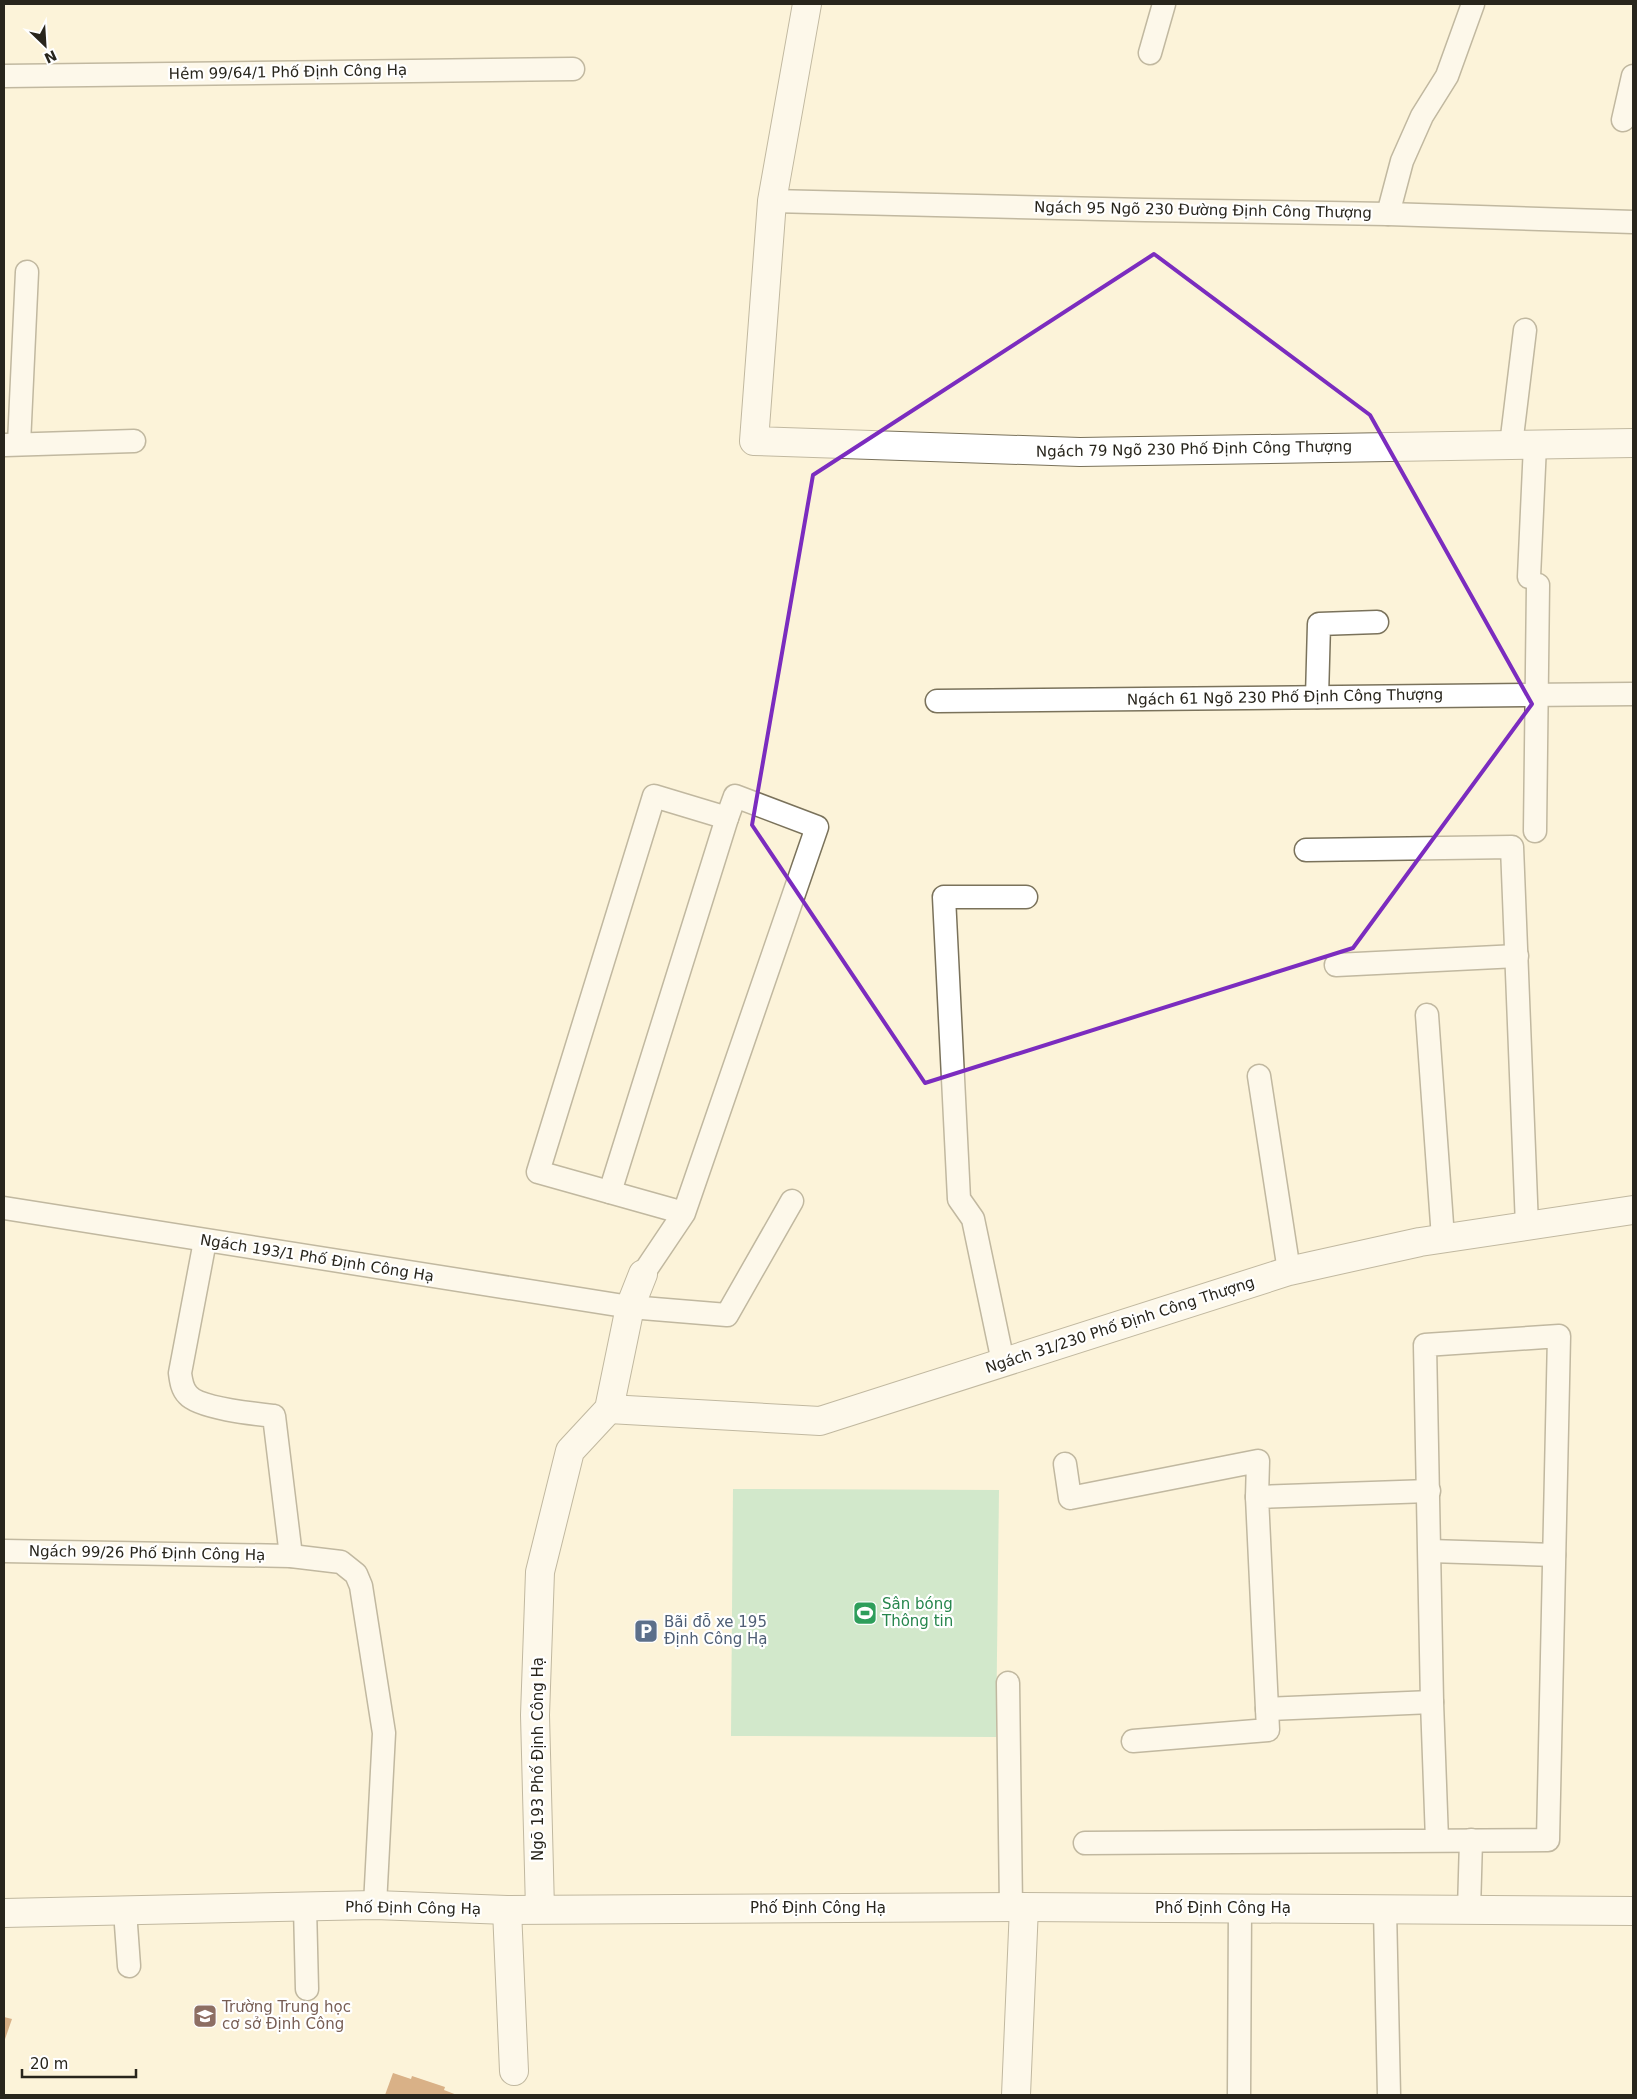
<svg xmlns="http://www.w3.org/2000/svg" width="1637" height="2099" font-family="'DejaVu Sans',sans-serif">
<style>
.green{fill:#9fdbbb}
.building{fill:#af6225}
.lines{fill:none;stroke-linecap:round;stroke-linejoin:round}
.service-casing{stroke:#7a725b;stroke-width:25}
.minor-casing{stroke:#7a725b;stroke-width:30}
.tertiary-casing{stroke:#7a725b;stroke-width:30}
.service{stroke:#fff;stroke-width:22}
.minor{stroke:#fff;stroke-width:28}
.tertiary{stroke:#fff;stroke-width:28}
.marked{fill:none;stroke:#7b2cbf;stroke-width:4;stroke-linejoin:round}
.labels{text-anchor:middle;stroke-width:4.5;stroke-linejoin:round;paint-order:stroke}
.street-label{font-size:15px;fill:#28251c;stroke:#fff}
.leisure-label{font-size:15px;fill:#27864d;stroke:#fff;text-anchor:start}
.service-label{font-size:15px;fill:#4e5e75;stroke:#fff;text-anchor:start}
.education-label{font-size:15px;fill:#785e54;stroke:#fff;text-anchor:start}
</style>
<rect width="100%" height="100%" fill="#fcf3d9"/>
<path class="green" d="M733,1489L999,1490L996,1737L731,1736Z"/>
<g class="building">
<path d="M4,2017L12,2019L4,2042Z"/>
<path d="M393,2073L411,2079L412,2076L445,2087L444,2090L457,2095H385Z"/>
</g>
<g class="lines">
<g class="service-casing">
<g id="service">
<path d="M1150,53L1164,4"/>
<path d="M4,76L573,69"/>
<path d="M1623,120L1633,76"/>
<path d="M772,201L1145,210L1388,214L1633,222"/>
<path d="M1388,214L1402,161L1422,116L1447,76L1473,4"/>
<path d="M19,444L27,272"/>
<path d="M5,445L134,441"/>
<path d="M1511,445L1525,330"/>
<path d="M1529,577L1535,445"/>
<path d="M1317,697L1319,624L1377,622"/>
<path d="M937,701L1633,694"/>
<path d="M1535,831L1538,585"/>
<path d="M1306,850L1512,847L1527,1226"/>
<path d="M1336,965L1517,956"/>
<path d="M1427,1015L1443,1238"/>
<path d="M1259,1076L1289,1271"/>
<path d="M610,1192L727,818"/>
<path d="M4,1208L630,1307L727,1315L792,1201"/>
<path d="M205,1241L180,1373C181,1381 182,1389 188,1395C199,1408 256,1414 274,1416L291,1556"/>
<path d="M643,1274L684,1213L817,827L735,796L727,818L654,796L538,1172L684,1213"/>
<path d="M1003,1362L973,1219L959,1199L944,897H1026"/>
<path d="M1065,1464L1070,1498L1258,1461L1257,1497"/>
<path d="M4,1551L291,1556L341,1562L356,1574L361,1586L384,1733L375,1905"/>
<path d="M1430,1551L1554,1555"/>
<path d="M1008,1683L1011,1907"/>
<path d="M1267,1709L1432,1702"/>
<path d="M1133,1741L1268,1730L1257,1497L1429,1491"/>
<path d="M1085,1843L1548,1840L1559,1336L1425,1345L1432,1702L1437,1840"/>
<path d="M305,1907L307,1989"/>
<path d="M1385,1909L1389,2095"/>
<path d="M1469,1910L1471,1840"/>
<path d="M125,1911L129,1966"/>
<path d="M1239,2095L1240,1908"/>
</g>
</g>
<g class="minor-casing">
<g id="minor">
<path d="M807,4L772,201L754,441L1080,452L1633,443"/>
<path d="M609,1409L820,1421L1289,1271L1420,1242L1633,1210"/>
<path d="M540,1909L535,1715L540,1572L570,1451L609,1409L630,1307L643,1274"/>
<path d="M507,1910L514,2071"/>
<path d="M1016,2095L1024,1907"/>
</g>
</g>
<g class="tertiary-casing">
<path id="tertiary" d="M4,1913L375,1905L507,1910L1024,1907L1633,1911"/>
</g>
<use href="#service" class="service"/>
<use href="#minor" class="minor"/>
<use href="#tertiary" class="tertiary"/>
</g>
<path d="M0 0H1637V2099H0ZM1154,254L1370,415L1532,704L1353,948L925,1083L752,825L813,475Z" fill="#fcf3d9" fill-opacity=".55" fill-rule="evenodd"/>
<path class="marked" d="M1154,254L1370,415L1532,704L1353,948L925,1083L752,825L813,475Z"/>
<defs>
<g id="stadium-square" transform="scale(1.25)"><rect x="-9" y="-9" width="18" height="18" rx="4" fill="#2e9e5b" stroke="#fff"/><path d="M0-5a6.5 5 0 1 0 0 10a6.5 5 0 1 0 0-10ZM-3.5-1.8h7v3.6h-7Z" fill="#fff"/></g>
<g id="parking-square" transform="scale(1.25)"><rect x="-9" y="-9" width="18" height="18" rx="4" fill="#5c6f8a" stroke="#fff"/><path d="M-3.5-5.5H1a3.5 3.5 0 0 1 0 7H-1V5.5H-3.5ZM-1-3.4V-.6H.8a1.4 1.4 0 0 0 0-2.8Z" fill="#fff"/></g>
<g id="school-square" transform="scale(1.25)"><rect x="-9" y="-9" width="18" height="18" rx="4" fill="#8d6e63" stroke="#fff"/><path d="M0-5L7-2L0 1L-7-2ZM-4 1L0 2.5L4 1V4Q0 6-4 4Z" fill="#fff"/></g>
</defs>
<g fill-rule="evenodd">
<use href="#stadium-square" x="865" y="1613"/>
<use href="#parking-square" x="646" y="1631"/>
<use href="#school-square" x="205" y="2016"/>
</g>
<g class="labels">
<g class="street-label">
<text transform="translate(288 72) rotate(-1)" y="5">Hẻm 99/64/1 Phố Định Công Hạ</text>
<text transform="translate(1203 210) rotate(1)" y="5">Ngách 95 Ngõ 230 Đường Định Công Thượng</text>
<text transform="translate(1194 449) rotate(-1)" y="5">Ngách 79 Ngõ 230 Phố Định Công Thượng</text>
<text transform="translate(1285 697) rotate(-1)" y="5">Ngách 61 Ngõ 230 Phố Định Công Thượng</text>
<text transform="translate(317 1258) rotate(9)" y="5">Ngách 193/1 Phố Định Công Hạ</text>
<text transform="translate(1120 1325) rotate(-18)" y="5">Ngách 31/230 Phố Định Công Thượng</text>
<text transform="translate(147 1553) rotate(1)" y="5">Ngách 99/26 Phố Định Công Hạ</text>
<text transform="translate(538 1759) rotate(-90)" y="5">Ngõ 193 Phố Định Công Hạ</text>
<text transform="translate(413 1908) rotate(1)" y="5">Phố Định Công Hạ</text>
<text x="818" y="1913">Phố Định Công Hạ</text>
<text x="1223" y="1913">Phố Định Công Hạ</text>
</g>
<g class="leisure-label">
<text x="882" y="1609">Sân bóng<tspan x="882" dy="17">Thông tin</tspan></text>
</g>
<g class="service-label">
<text x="664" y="1627">Bãi đỗ xe 195<tspan x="664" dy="17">Định Công Hạ</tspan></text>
</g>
<g class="education-label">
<text x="222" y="2012">Trường Trung học<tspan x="222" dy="17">cơ sở Định Công</tspan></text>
</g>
</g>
<rect width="1637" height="2099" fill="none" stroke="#28251c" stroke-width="10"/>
<g transform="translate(45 45) rotate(155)" stroke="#ffffff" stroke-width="4" paint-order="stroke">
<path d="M0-4L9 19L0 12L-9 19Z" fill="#28251c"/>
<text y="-8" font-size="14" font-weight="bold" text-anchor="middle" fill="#28251c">N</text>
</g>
<path d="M22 2069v8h114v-8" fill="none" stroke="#28251c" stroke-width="2.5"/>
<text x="30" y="2069" font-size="15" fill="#28251c" stroke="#ffffff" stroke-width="4" paint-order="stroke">20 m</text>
</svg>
